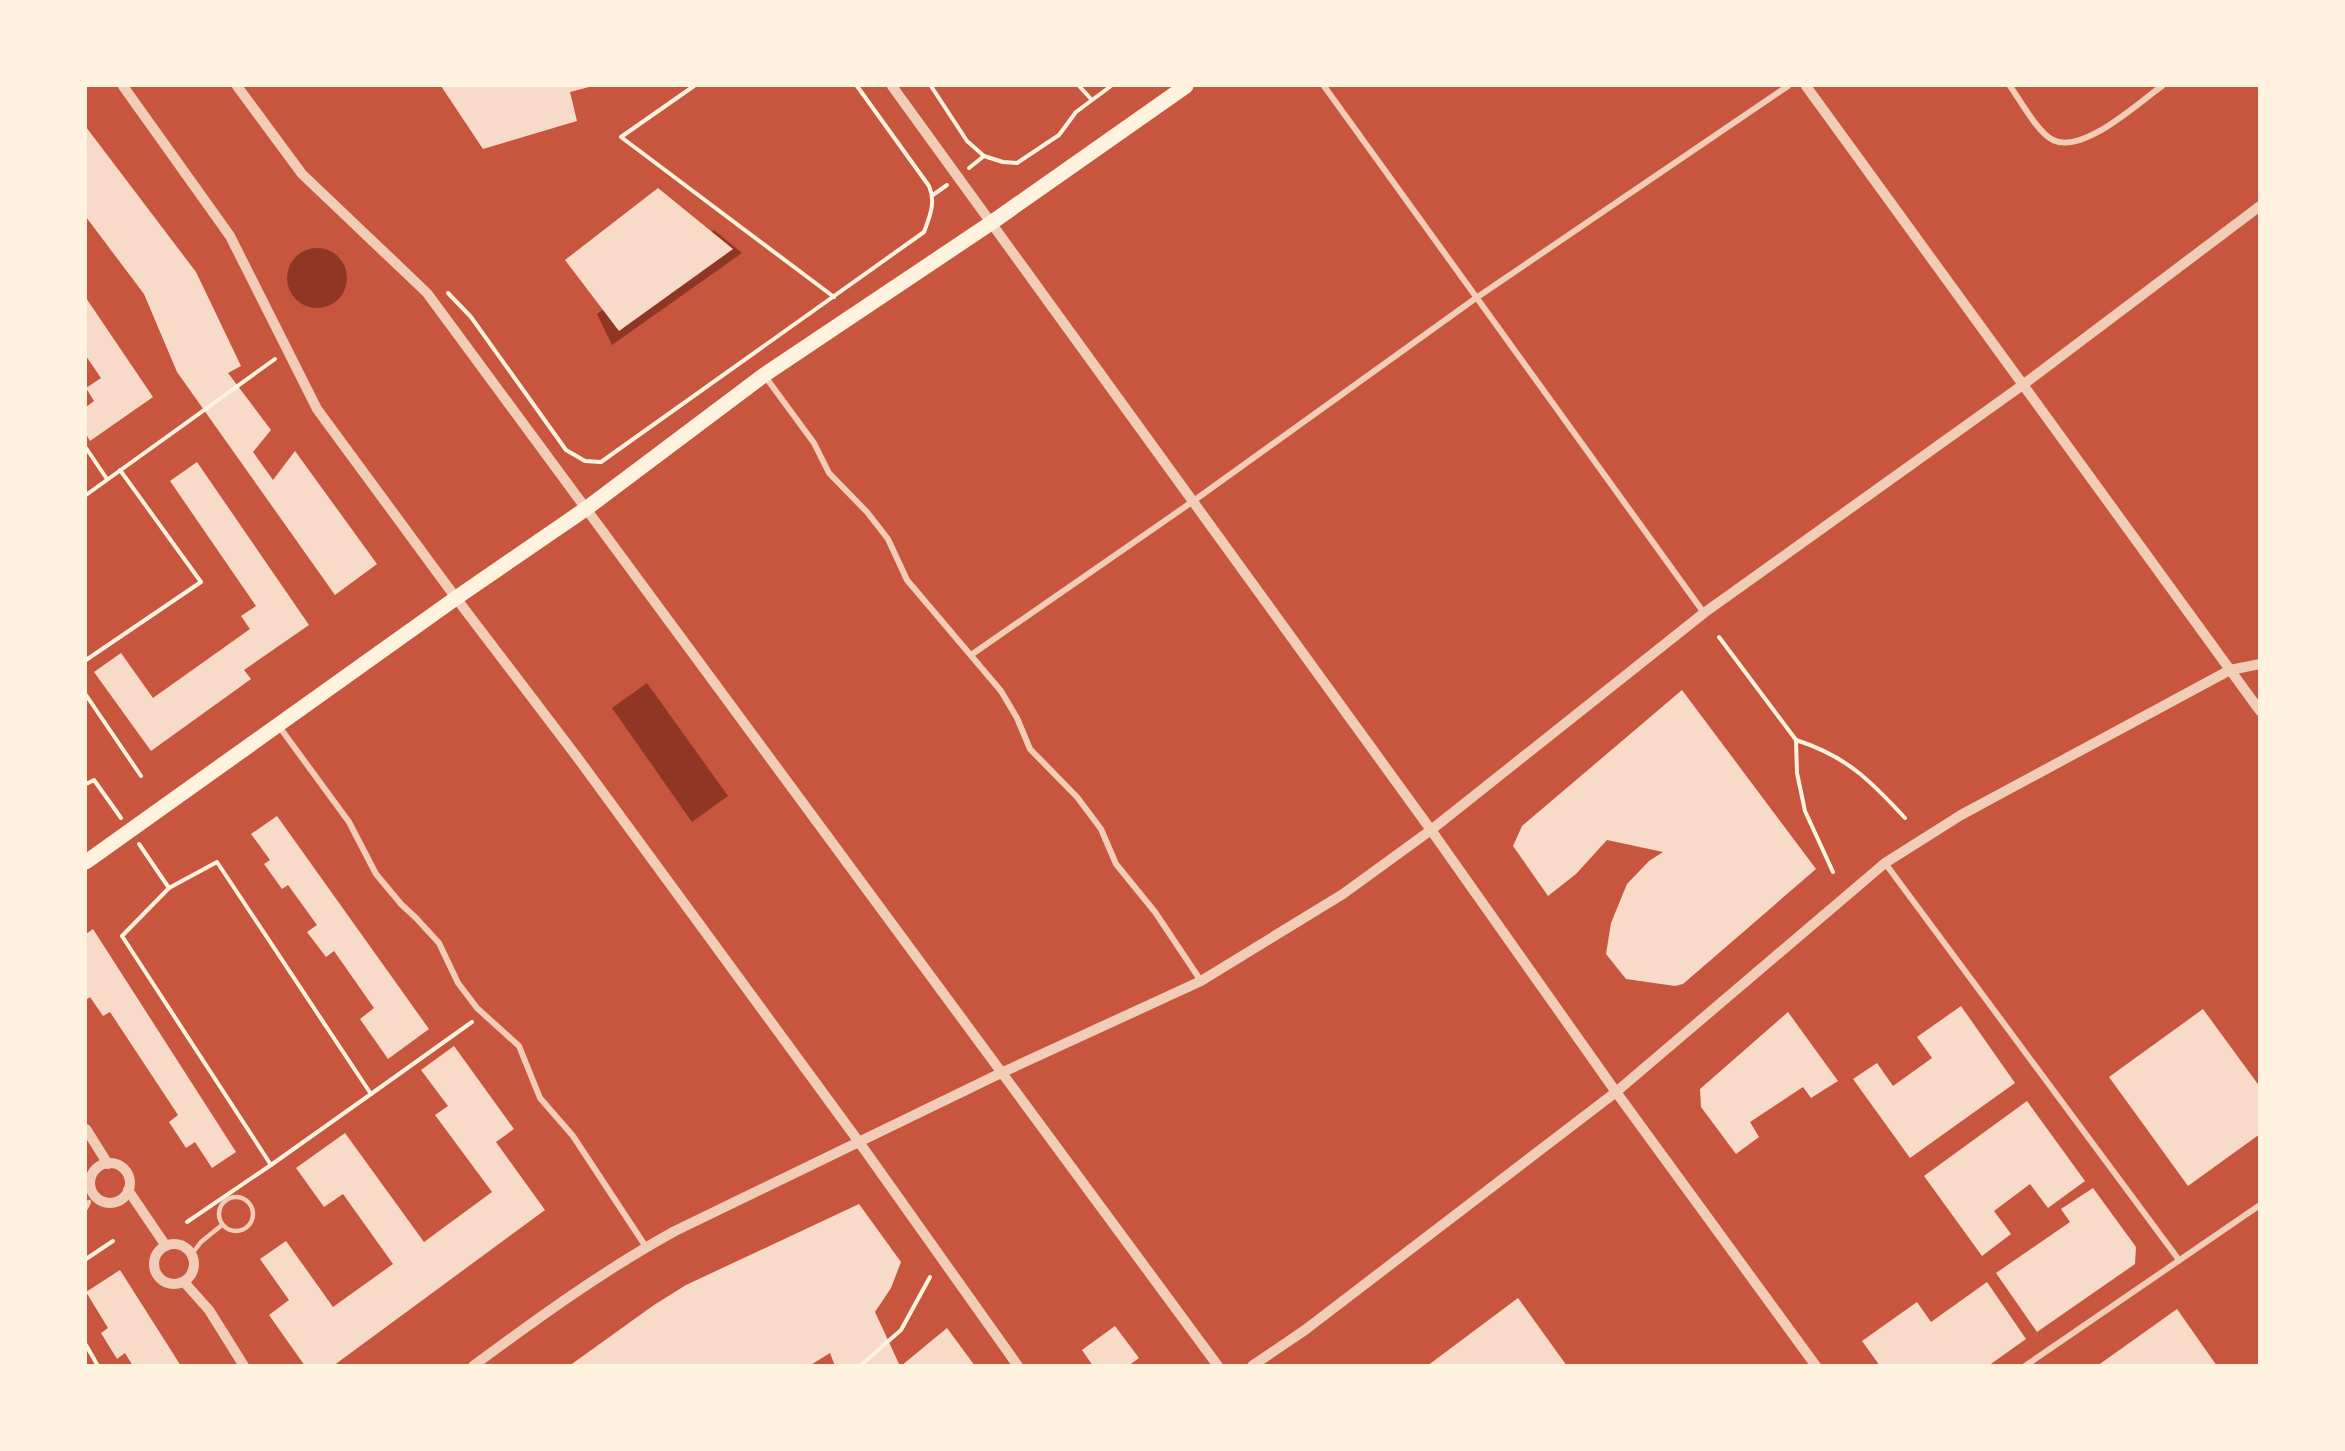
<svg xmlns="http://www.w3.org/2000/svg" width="2345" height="1451" font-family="'PT Sans Narrow',sans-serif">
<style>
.water{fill:#8f3625}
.building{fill:#f7dbc8}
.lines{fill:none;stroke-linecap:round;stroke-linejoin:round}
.path{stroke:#fff3e0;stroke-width:4}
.service{stroke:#f1ccb7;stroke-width:4.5}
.minor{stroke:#f1ccb7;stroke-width:6}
.tertiary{stroke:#f1ccb7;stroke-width:10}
.primary{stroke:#fff3e0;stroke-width:15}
</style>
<rect width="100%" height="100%" fill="#c8553d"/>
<g class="water">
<path d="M714,230L742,253L612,345L597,314Z"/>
<circle cx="317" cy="278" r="30"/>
<path d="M647,683L728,796L692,822L612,708Z"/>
</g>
<g class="building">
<path d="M441,86H593L570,92L577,121L483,149Z"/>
<path d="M86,127L196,272L241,366L228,373L271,430L253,452L273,480L295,451L377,564L335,595L177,372L144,294L86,217Z"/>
<path d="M658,188L733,249L619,331L565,260Z"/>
<path d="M86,298L153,397L90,441L86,434V407L94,401L86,388L101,378L86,356Z"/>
<path d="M197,462L309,625L244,670L251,679L151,751L94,672L121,653L153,698L250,629L241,616L256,606L170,481Z"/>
<path d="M1682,690L1816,869L1683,984L1675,986L1626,979L1606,954L1611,923L1627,884L1649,861L1663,852L1607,840L1576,874L1548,896L1513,846L1522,826Z"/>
<path d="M277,816L429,1029L388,1059L360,1019L374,1008L334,951L326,957L307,932L317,925L288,885L282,889L264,864L270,860L251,834Z"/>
<path d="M93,929L236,1152L212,1168L195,1142L186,1148L169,1122L178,1115L110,1012L103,1016L90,997L86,1000V934Z"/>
<path d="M1961,1006L2015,1083L1910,1158L1853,1079L1877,1063L1893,1086L1932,1058L1917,1037Z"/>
<path d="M2203,1009L2260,1087V1134L2188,1186L2109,1077Z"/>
<path d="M1788,1012L1838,1081L1811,1098L1803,1087L1750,1122L1759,1137L1736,1154L1701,1107L1700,1089Z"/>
<path d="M454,1046L514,1129L496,1142L545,1210L333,1366H305L269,1315L289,1300L260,1259L286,1241L333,1307L393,1264L343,1194L324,1207L296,1168L345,1133L424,1242L492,1192L435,1115L448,1106L421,1070Z"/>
<path d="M2027,1101L2085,1181L2048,1208L2030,1184L1994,1211L2011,1234L1982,1256L1924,1176Z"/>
<path d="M2093,1188L2136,1247L2135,1264L2037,1332L1996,1273L2070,1222L2061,1209Z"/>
<path d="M859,1204L901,1262L891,1288L875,1312L900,1366H835L830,1353L809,1366H569L654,1305L686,1285Z"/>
<path d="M120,1270L181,1366H133L125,1353L117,1359L101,1333L108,1328L86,1292Z"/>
<path d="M1987,1282L2026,1339L1988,1366H1880L1862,1341L1917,1302L1931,1322Z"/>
<path d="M1518,1298L1567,1366H1427Z"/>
<path d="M2177,1309L2217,1366H2097Z"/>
<path d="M1115,1326L1139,1358L1128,1366H1093L1082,1350Z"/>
<path d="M947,1328L975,1366H901Z"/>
</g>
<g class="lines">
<g class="path">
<path d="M694,86L621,137L834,297"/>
<path d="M931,86L967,141L984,156L1003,162L1017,163L1059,135L1076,112L1111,86"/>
<path d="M1079,86L1091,99"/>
<path d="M969,168L984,156"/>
<path d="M933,195L947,185"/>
<path d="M448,293L471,317L566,450L585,461L601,462L924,232C930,216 936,202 929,186L857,86"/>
<path d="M86,448L107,479"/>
<path d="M86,495L275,359"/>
<path d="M1719,637L1796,740L1797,773L1805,811L1833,872"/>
<path d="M86,660L201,582L120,470"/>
<path d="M86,695L141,776"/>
<path d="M1796,740C1846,756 1870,780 1905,818"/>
<path d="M86,784L94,780L121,818"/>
<path d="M139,844L169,888"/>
<path d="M217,862L371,1094L271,1165L122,936L169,888Z"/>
<path d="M371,1094L472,1022"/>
<path d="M187,1222L271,1165"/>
<path d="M86,1259L113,1241"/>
<path d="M86,1345L98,1366"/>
<path d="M860,1366L901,1330L930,1277"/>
</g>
<g class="service">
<circle cx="236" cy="1214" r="17"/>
<path d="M86,1208L89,1202"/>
<path d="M191,1255L201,1242L222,1225"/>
</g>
<g class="minor">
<path d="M1324,86L1704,613"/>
<path d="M2010,86C2020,100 2038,133 2053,140C2083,155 2139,102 2162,86"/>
<path d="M764,375L814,443L829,473L867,512L888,539L907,580L1001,691L1017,718L1030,749L1077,797L1101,829L1116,864L1155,912L1201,981"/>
<path d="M971,655L1192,502L1476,298L1788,86"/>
<path d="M278,725L349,822L376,874L401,904L416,918L439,943L458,983L477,1008L519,1046L540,1098L573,1136L646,1247"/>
<path d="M1885,863L2179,1260"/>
<path d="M2025,1366L2260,1205"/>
</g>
<g class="tertiary">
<path d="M123,86L230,236L317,409L456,598L577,757L859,1142L1018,1366"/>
<path d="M237,86L302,174L427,293L1218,1366"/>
<path d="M892,86L1431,830L1616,1092L1816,1366"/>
<path d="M1806,86L2260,711"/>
<path d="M86,1129L108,1164"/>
<circle cx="110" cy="1183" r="20"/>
<path d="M128,1190L166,1246"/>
<circle cx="174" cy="1264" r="20"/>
<path d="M184,1282L209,1310L244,1366"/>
<path d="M473,1366C538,1318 604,1270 675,1231L1001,1073L1201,981L1343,894L1431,830L1704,613L2024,384L2260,206"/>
<path d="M1252,1366L1305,1330L1616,1092L1885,863L1961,815L2230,670L2260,664"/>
</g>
<path class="primary" d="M86,862L456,598L587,508L764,375L991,223L1186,86"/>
</g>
<rect width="2345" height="1451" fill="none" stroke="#fff3e0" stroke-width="174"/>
</svg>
